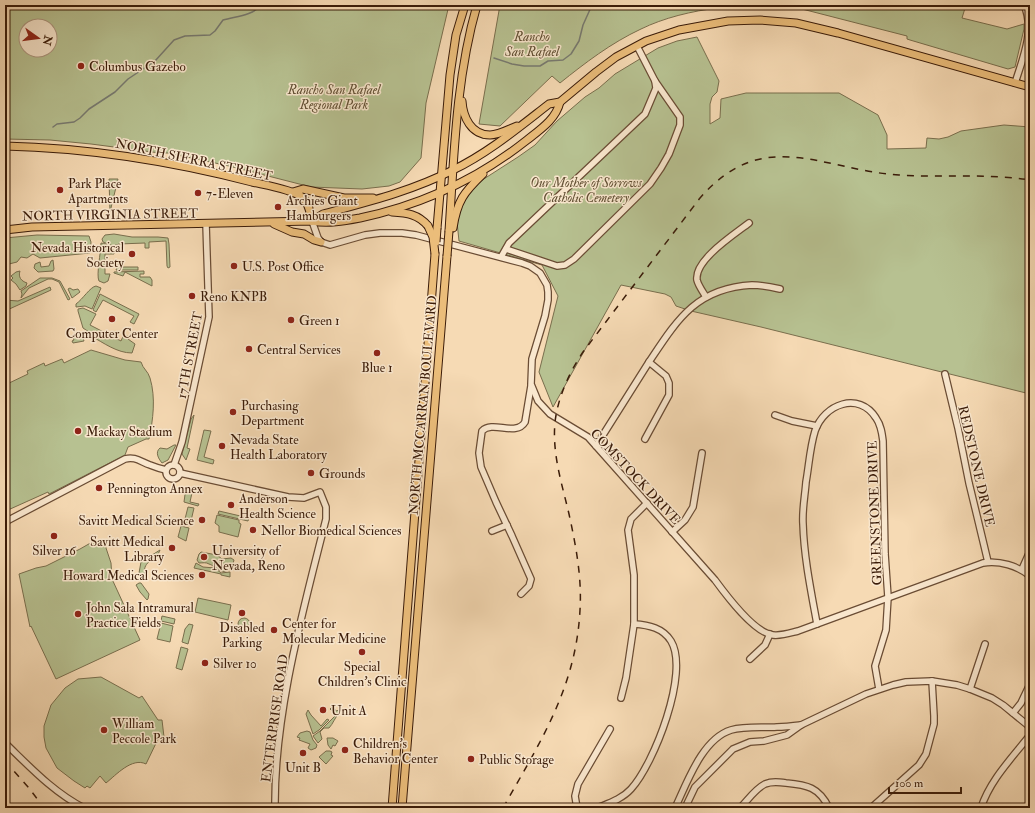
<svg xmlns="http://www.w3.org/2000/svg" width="1035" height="813" font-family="'IM FELL Double Pica',serif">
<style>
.green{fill:#b7c191;stroke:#796e4d;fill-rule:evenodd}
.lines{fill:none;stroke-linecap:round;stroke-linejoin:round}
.stream{stroke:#777a71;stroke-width:1.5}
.minor-casing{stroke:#6a4c34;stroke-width:8}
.major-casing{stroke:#3b1c09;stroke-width:9}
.minor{stroke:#f9e7ce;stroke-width:5.5}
.major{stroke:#ebbd7a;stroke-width:7}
.rail{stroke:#3b1c09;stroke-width:1.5;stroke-dasharray:7 7;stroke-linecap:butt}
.major-bridge-casing{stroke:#3b1c09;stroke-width:9;stroke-linecap:butt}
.major-bridge{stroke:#ebbd7a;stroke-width:7}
.poi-dot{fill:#8f2418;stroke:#f9e7ce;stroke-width:1.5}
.labels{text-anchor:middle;stroke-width:3;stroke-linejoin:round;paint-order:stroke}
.park-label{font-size:13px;font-style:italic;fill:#604e32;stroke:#f9e7ce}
.poi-label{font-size:13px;fill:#3b1c09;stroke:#f9e7ce;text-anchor:start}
.street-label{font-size:13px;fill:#3b1c09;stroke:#f9e7ce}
</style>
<rect width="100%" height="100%" fill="#f6dab4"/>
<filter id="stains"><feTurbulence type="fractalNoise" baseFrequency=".005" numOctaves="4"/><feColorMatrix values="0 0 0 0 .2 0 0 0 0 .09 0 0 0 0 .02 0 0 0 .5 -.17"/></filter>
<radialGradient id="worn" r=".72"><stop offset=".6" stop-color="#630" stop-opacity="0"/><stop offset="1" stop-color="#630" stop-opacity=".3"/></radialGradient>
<g class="green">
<path d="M5,5H449L426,103L421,158L400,182L389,186L362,189L311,187L229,166L168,153H160L91,144L50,140L5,139ZM26,26H50V50H26Z"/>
<path d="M500,5H966L962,18L1007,29L1024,24V29L1015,67L1008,69L910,40L907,39V36L802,9C752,1 686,7 641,29C611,43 585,63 560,83L552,76L500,126L479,124Z"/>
<path d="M697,37L719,81L717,92L712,97L710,104V124L720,118L721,99L746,93H839L878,115L887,135V149L926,148L927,138L939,139L948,137L961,131L1004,125L1030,127V394L761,327L691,311L676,306L671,297L665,294L621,285L553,407L539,372L558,296L542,265L459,241L457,222L458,213L468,195L476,184L518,157L535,145L557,121L585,97L599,88L615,74L658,48L677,41Z"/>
<path d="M109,179H118L110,212Z"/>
<path d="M114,234L132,237H158L168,238L169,244L170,267L168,268L167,266L166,241L149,242V248H145V243L119,244L113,246L103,242L102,239L105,235Z"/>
<path d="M37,235L89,236L91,242L90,253L40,258L33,254L27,258L21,257L17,262L9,264L5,267V238Z"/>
<path d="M101,243C108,244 113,246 114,254H105V274H110L108,281L104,283L99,281C96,275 101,252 101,243Z"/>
<path d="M53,260L54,269L53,271L38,272L34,268L35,264L40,262L41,267L49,266L51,261Z"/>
<path d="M119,262V267H138V270H116Z"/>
<path d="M20,271C18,277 21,281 27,283L26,286L20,290L16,284L11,280L13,278L11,276L16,272Z"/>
<path d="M144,271V274H140V277H150L152,280V286L125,272L123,276L114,273V272Z"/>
<path d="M40,278H52L60,281L70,299L68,300L59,282L52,279H48L29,288L21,298L22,294L21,291Z"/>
<path d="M96,286L101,288L92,309L85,306L76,307V304C83,299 90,287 96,286Z"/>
<path d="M50,287L51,290L5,311V307L7,306L5,305V300L18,301Z"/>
<path d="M70,288L73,290L78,289L80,292L72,298L68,289Z"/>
<path d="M100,294L139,314L134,324L130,322L134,316L103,300L96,312L93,310Z"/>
<path d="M83,308L96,314L90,325L121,341L124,334L129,337L128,339L135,344L132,353C117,353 104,343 91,336L92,334L83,328L78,311V309Z"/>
<path d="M74,334H79L84,337L83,338L84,341L73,343L72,341L74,340L72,336Z"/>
<path d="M91,350L125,360L141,362C143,369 148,371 150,378C156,398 153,420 149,439H146L128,447L125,455L49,494L48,492L8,510L5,503V385L28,374L27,371L44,363L45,366L62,359L64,363Z"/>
<path d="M194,415L187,448L190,449L186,460L182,454L191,419Z"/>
<path d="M204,430L211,431L204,457L214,460L213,464L197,460Z"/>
<path d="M174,445H176L168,460L162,463C158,458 155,452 160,448L167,449Z"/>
<path d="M186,487L193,488L190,502L199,504L198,506L184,502Z"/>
<path d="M188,507L194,508L190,525L184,523Z"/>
<path d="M219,511L249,518L248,521L218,514Z"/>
<path d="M217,515L239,520V523L241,524L238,537L219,532V526L215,523Z"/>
<path d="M181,526L189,528L186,541L178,537Z"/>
<path d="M94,541L104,542L111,563L112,579L140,640L56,679L31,626L30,627L19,574L36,568L46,566L80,549Z"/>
<path d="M160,550C157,560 142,561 145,573L143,575V580L142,581L139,573L141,562Z"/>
<path d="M201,552L217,555L222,559L231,558L234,560C233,564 232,566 229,569C222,576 216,566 209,564C206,562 203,563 199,563L197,560L199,554Z"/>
<path d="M196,563L203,567L215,568L221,573L230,572V577L221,575V574L194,568Z"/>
<path d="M139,583H141L149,594L148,599L147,600L140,592L136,585Z"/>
<path d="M198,598L231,605L228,620L195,612Z"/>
<path d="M162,616L175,619L174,624L161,621Z"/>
<circle cx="244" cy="624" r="6"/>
<path d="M161,623L173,626L170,642L157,639Z"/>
<path d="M189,624L193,625L188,644L182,642L185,629Z"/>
<path d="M181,647L188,649L182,670L176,668Z"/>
<path d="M101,677L139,698L142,696L158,720H162L164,737H159L146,764C132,757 116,775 106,783L100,776L90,788L87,786L85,788L74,781L57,768L46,748L44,737V726L51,705L65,688L78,679Z"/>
<path d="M333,706L336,711L339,710L340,712C335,717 333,724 329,728H324L320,732L322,739L318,743L313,736L320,731L335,716V714L330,709Z"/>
<path d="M308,710L311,715L321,726L327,719L329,720L319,730L313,734L306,714Z"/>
<path d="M307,731L310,732L313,740L317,745L316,748L311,750L308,748L310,744L299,740L300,738L297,737L300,733Z"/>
<path d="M327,738H333L338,741L335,746L333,745L331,749L328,745Z"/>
<path d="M326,751H330L332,752L331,755L333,756L326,764L319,757Z"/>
</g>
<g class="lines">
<g class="stream">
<path d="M494,58L512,64L524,66H540L548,61L563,60L571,54L579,41L583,25L592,5"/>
<path d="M53,127L57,124L74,122L80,118L89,109L115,92L128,79L155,61L174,40L185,36L210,35L215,31L223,20C237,16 251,16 262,5"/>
</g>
<g class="minor-casing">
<g id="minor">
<path d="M1015,83C1023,58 1035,30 1024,5"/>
<path d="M312,221L318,238L321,242L330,245L365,235L380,233H402L416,235L522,263L530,266L540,273L547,285L548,292V300L545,316L532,359L531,384L538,401L550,414L588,437L715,580C726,595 754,633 773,635C782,636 790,633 798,631L983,563C999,560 1018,566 1030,576"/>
<path d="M506,249L557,266L565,265L574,259L650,184L661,168L669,154L680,125V117L655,81"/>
<path d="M501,257L509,243L645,114L656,88L655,81L637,46"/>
<path d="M706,297C703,292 698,285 697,280C694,260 735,234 749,223"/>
<path d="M649,362C677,320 696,288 752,285C761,285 771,287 780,289"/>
<path d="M945,374L958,428L969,483L977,516L988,562"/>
<path d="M775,415L792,421L817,426"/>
<path d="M596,446L649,362L666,376L669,383V395L645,439"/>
<circle cx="173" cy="472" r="7"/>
<path d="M174,465L182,442L209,317L206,224"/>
<path d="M180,473L288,497L304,498L320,492L326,507V519C303,611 274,713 275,808"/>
<path d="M5,522L125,459C135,456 141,462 150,465C155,467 161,469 166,470"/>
<path d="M492,531L507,525"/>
<path d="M672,532L685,520L693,507L702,453"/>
<path d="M1022,569L1030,551"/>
<path d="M521,594L529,586L531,579L512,536L496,502L481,467L479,453L482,431C493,420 516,437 525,422L531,386"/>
<path d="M817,624C811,591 804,557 803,524C802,510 805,496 806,482C809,465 810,447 815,431C824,404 859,391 876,418C881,425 882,433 883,441L885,554L888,597L886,630L875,666L879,689"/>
<path d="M750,659L765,645L770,634"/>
<path d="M970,689L985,644"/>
<path d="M621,698L626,678L634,624V575L628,530L631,519L647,503"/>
<path d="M1013,713L1021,703L1030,684"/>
<path d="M5,743C30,767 53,792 84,808"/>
<path d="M577,808L575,796L578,784L610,729"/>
<path d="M597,808C609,803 622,799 631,789C654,764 690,672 671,641C663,628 649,625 634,624"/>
<path d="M675,808C687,783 702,739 731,730C745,726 761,728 777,727C785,727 793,726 801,725"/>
<path d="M685,808L695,787L733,749L750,742L764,741L787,735L801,725L866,694L893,685L906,682L932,681L957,685L970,689L992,698L1003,705L1030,727"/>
<path d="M740,808C748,800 755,789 765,784C772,781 779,782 786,783C807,785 819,787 829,808"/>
<path d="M871,808L919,765L926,754L934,724V716L932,681"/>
<path d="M981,808C990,780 1012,758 1030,735"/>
</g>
</g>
<g class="major-casing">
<g id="major">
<path d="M462,101C463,117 471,135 490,135C499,135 509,129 517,126"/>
<path d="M5,146C89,148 171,161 252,182C265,185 291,189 302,197C309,202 310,213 312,221"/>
<path d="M293,192L303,189L344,198H373"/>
<path d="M392,212C407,213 418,214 428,226"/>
<path d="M312,221L323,214C367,202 412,191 453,170C488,153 518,128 549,104L560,102L596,72L616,57L646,41L679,30L728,21L760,20L796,23L838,33L1030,87"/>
<path d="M274,224L292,232L304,234L314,240L321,242"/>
<path d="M437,228L450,75L456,35L465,5"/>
<path d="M453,228C457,201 464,192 483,174"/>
<path d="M5,230L32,227L312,221C328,224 344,221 360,218C421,205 479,178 527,140C541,129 556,119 560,102"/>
<path d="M449,231C454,155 456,78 477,5"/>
<path d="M392,808L435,254"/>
<path d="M402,808L447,256"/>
</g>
</g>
<use href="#minor" class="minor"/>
<use href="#major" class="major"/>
<g class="rail">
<path d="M5,761L29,788L44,808"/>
<path d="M503,808C540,742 576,688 580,610C582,578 576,546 569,514C562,484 552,454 555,422C558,397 569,373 583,352L700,198C764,125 821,170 899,175C943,178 986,173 1030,180"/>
</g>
<g class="major-bridge-casing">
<g id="major-bridge">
<path d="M428,226L433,237L435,254"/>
<path d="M436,242L437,228"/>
<path d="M447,256L449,231"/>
</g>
</g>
<use href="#major-bridge" class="major-bridge"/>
</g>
<g class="poi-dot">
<circle cx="81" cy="66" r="4"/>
<circle cx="60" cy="190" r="4"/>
<circle cx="198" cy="193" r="4"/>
<circle cx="278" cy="207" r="4"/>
<circle cx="132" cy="254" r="4"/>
<circle cx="234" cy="266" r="4"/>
<circle cx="192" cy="296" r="4"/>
<circle cx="112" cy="319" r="4"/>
<circle cx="291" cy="320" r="4"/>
<circle cx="249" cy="349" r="4"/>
<circle cx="377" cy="353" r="4"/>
<circle cx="233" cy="412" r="4"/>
<circle cx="78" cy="431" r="4"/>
<circle cx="222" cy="446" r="4"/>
<circle cx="311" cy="473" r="4"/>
<circle cx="99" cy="488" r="4"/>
<circle cx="231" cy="505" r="4"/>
<circle cx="202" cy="520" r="4"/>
<circle cx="253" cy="530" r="4"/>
<circle cx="54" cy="536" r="4"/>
<circle cx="172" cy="548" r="4"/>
<circle cx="204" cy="557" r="4"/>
<circle cx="202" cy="575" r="4"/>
<circle cx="242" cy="613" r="4"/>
<circle cx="78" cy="614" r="4"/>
<circle cx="274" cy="630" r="4"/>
<circle cx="362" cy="652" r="4"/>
<circle cx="205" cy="663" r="4"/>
<circle cx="323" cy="710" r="4"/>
<circle cx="104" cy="730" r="4"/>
<circle cx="345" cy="750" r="4"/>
<circle cx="303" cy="753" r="4"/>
<circle cx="471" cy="759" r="4"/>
</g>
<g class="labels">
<g class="park-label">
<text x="532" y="41">Rancho<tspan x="532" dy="15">San Rafael</tspan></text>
<text x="334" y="94">Rancho San Rafael<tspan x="334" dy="15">Regional Park</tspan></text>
<text x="586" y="187">Our Mother of Sorrows<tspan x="586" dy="15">Catholic Cemetery</tspan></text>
</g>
<g class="poi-label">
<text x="89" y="71">Columbus Gazebo</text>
<text x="68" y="188">Park Place<tspan x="68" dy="15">Apartments</tspan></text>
<text x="206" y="198">7-Eleven</text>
<text x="286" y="205">Archies Giant<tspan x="286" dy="15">Hamburgers</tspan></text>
<text x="124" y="252" text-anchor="end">Nevada Historical<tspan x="124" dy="15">Society</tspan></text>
<text x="242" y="271">U.S. Post Office</text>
<text x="200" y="301">Reno KNPB</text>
<text x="299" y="325">Green 1</text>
<text x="112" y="338" text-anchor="middle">Computer Center</text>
<text x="257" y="354">Central Services</text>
<text x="377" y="372" text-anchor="middle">Blue 1</text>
<text x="241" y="410">Purchasing<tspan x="241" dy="15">Department</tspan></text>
<text x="86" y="436">Mackay Stadium</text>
<text x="230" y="444">Nevada State<tspan x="230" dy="15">Health Laboratory</tspan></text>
<text x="319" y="478">Grounds</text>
<text x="107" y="493">Pennington Annex</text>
<text x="239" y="503">Anderson<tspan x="239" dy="15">Health Science</tspan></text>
<text x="194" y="525" text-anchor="end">Savitt Medical Science</text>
<text x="261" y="535">Nellor Biomedical Sciences</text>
<text x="164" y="546" text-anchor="end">Savitt Medical<tspan x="164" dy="15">Library</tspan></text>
<text x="54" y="555" text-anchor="middle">Silver 16</text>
<text x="212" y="555">University of<tspan x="212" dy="15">Nevada, Reno</tspan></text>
<text x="194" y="580" text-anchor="end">Howard Medical Sciences</text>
<text x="86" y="612">John Sala Intramural<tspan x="86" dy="15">Practice Fields</tspan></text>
<text x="282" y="628">Center for<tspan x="282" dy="15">Molecular Medicine</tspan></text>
<text x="242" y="632" text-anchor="middle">Disabled<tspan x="242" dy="15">Parking</tspan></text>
<text x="213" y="668">Silver 10</text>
<text x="362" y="671" text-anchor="middle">Special<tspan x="362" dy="15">Children's Clinic</tspan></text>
<text x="331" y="715">Unit A</text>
<text x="112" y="728">William<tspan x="112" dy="15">Peccole Park</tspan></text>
<text x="353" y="748">Children's<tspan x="353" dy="15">Behavior Center</tspan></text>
<text x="479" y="764">Public Storage</text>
<text x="303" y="772" text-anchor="middle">Unit B</text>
</g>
<g class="street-label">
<text transform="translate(194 159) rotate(12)" y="5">NORTH SIERRA STREET</text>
<text transform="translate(110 214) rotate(-1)" y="5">NORTH VIRGINIA STREET</text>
<text transform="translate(189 355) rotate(-79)" y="5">17TH STREET</text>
<text transform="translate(422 405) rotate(-85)" y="5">NORTH MCCARRAN BOULEVARD</text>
<text transform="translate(977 466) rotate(77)" y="5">REDSTONE DRIVE</text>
<text transform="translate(636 476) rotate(47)" y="5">COMSTOCK DRIVE</text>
<text transform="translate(874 513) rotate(-92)" y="5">GREENSTONE DRIVE</text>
<text transform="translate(274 718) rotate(-82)" y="5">ENTERPRISE ROAD</text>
</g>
</g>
<rect width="1035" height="813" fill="none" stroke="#f6dab4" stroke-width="20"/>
<rect x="6" y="6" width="1023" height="801" fill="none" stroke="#3b1c09" stroke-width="2"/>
<rect x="10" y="10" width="1015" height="793" fill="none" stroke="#3b1c09"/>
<g transform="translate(38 38) rotate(104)"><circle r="19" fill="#f9e7ce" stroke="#ad967f"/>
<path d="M0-3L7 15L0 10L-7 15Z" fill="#8f2418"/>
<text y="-6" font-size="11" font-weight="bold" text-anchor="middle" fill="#3b1c09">N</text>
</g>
<path d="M889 787v6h72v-6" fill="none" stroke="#3b1c09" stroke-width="2"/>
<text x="895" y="787" font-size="12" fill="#3b1c09" stroke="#f9e7ce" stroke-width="3" paint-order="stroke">100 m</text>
<rect width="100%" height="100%" filter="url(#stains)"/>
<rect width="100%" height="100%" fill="url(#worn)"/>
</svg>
